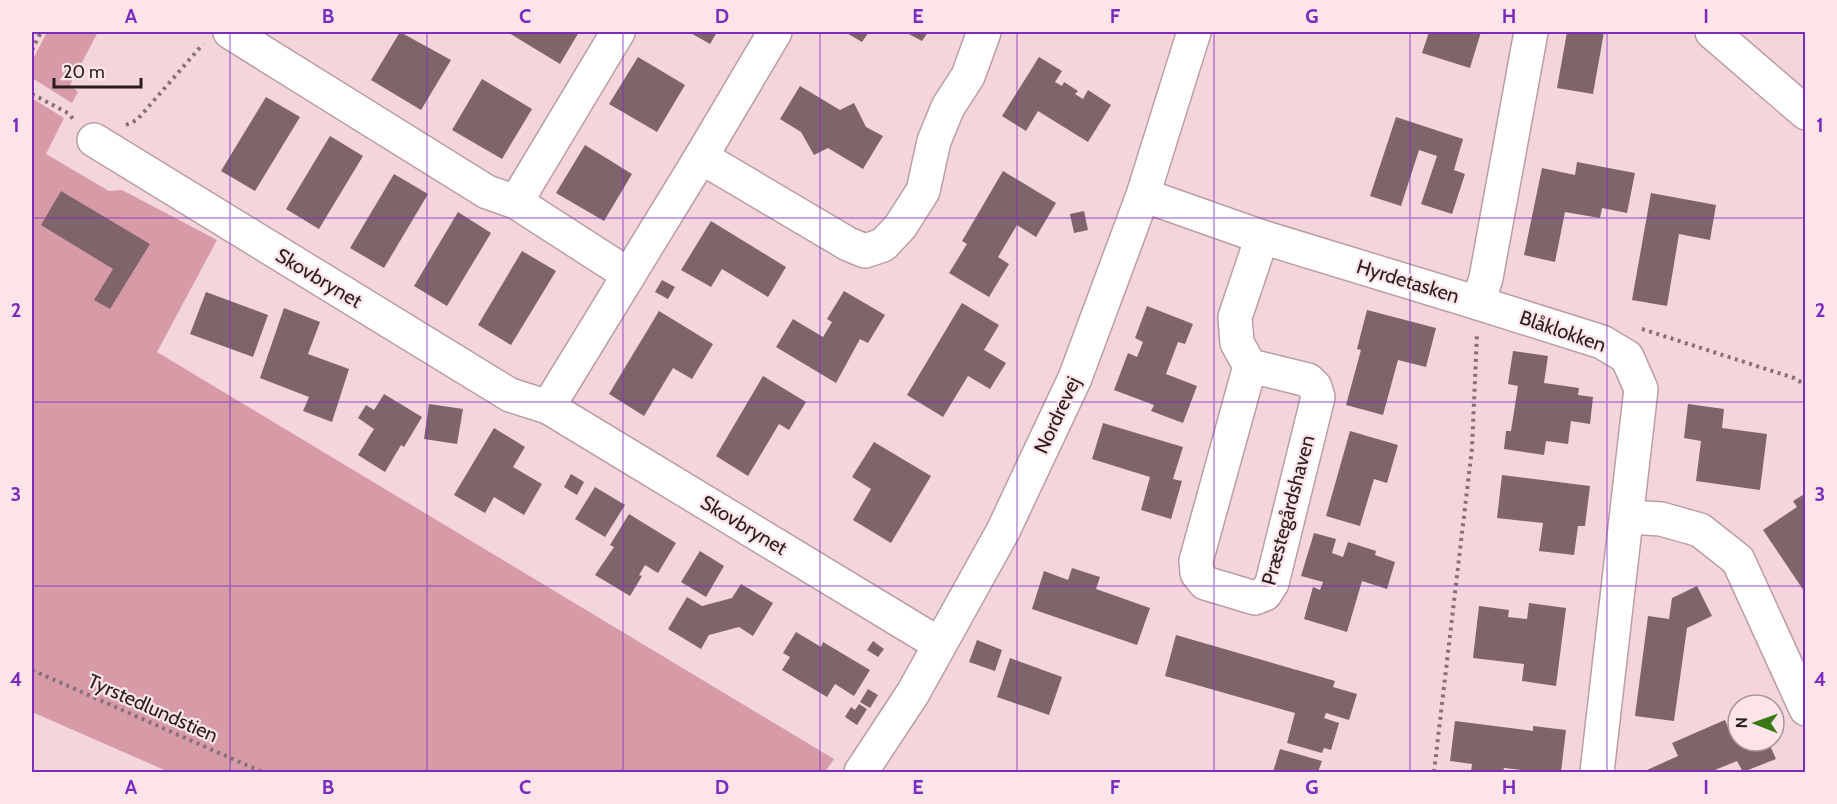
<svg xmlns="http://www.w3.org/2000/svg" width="1837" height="804" font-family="Cabin,sans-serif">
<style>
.green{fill:#d79ba8}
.building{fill:#7f6469}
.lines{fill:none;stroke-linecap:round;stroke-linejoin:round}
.minor-casing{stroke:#bb9ea3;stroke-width:36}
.path{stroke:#857174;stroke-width:4;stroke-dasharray:3 4.5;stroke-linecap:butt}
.minor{stroke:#fff;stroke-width:33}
.grid{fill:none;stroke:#7b2cbf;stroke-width:1.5;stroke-opacity:0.55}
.labels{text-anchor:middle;stroke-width:4.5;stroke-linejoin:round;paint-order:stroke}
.street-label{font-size:20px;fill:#271c1e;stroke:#fde4e9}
.neatline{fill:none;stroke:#7b2cbf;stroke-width:2}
.grid-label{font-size:20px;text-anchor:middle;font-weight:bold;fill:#7b2cbf}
</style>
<rect width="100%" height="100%" fill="#f4d5db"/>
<g class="green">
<path d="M47,32H98L70,85L78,92L72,103L32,78V61Z"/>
<path d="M32,98L64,118L46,154L109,191L122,190L217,240L157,352L834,759L825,772H169L32,712Z"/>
</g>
<g class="building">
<path d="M400,32L451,60L421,110L371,80Z"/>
<path d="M510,32H579L560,64L509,33Z"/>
<path d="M689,32H717L710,44Z"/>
<path d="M845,32H869L862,42Z"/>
<path d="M905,32H928L922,41Z"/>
<path d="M1429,32H1481L1470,68L1422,53Z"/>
<path d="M1567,32H1604L1593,94L1557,88Z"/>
<path d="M638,57L685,85L657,132L609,104Z"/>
<path d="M1039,57L1062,71L1055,82L1062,86L1064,82L1078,91L1075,94L1083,99L1088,90L1111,105L1088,142L1038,111L1026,131L1002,116Z"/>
<path d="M482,79L532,109L502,159L452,130Z"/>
<path d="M800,86L840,110L854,103L866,127L883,136L863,169L828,148L814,155L801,132L780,119Z"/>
<path d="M266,97L300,117L255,191L221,171Z"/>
<path d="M1396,117L1463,139L1454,170L1465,174L1452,214L1421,204L1437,156L1419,150L1401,206L1370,196Z"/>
<path d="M330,136L363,156L319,229L286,209Z"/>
<path d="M585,145L632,174L604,221L556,193Z"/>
<path d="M1577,162L1635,173L1627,213L1602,208L1600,218L1565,212L1555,262L1524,255L1542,168L1575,175Z"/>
<path d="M1003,171L1056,203L1036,237L1017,225L998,257L1009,264L989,297L949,273L967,244L962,241Z"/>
<path d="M394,174L428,194L384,268L350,248Z"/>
<path d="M61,191L150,244L110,309L94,300L113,269L41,225Z"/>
<path d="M1651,193L1716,205L1710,240L1679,234L1667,306L1632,300Z"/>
<path d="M1084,211L1088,230L1074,233L1070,214Z"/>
<path d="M458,212L491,233L447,306L414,286Z"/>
<path d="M711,221L786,267L768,297L722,269L711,287L681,270Z"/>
<path d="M522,251L556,271L511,345L478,325Z"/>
<path d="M662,280L675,287L668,299L655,292Z"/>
<path d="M844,291L885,315L868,343L860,339L836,383L776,347L793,319L823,337L832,322L827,319Z"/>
<path d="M206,292L268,315L253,357L190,334Z"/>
<path d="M962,303L999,325L984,350L1006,363L990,389L968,376L943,417L907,395Z"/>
<path d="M1147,306L1193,324L1185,344L1178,342L1166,374L1197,386L1183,423L1151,411L1154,405L1114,390L1128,353L1137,357L1143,342L1135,338Z"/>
<path d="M284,308L320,322L308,354L349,369L332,422L303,411L309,397L260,378Z"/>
<path d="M1367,310L1436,328L1426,367L1398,360L1383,415L1346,405L1361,350L1357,349Z"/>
<path d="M659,311L713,344L692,379L673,368L644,416L609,394Z"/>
<path d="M1513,351L1548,356L1544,383L1579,388L1578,395L1593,397L1590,424L1571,421L1568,444L1546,441L1544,455L1504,449L1506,431H1511L1518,386L1508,384Z"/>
<path d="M763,376L806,402L789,430L779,424L748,476L716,456Z"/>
<path d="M384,394L422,417L404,447L401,445L385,472L358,455L374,429L358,418L366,405L374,410Z"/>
<path d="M429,404L463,409L457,444L424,439Z"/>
<path d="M1688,404L1724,409L1722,428L1767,434L1760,490L1696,481L1701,441L1684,438Z"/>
<path d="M1103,423L1183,447L1173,479L1182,481L1171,519L1141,510L1150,477L1092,459Z"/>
<path d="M494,428L525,447L513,467L542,484L524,515L494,497L485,513L454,495Z"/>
<path d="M1350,431L1398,445L1387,483L1374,479L1360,526L1326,516Z"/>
<path d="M874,442L931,476L891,543L853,520L871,489L852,477Z"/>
<path d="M571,474L584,482L577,495L564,487Z"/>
<path d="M1502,475L1590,486L1585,526H1578L1574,555L1539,551L1543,523L1497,518Z"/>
<path d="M595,487L625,505L605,537L575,519Z"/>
<path d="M1806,493V594L1763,530L1797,507L1793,501Z"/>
<path d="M629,514L676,543L658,573L645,565L639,575L642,576L630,596L595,575L614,547L610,545Z"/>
<path d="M1314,533L1336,539L1332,553L1343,557L1348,542L1376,551L1375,555L1395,562L1387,589L1362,581L1347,632L1304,619L1313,587L1320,590L1323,582L1301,576Z"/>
<path d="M700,551L724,566L706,597L681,582Z"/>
<path d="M1072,568L1100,577L1096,589L1150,608L1137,645L1032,609L1044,571L1068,580Z"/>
<path d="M741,584L773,603L753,636L739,627L709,635L701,649L668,629L687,597L702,606L732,598Z"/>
<path d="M1697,586L1712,616L1687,628L1674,721L1635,716L1648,616L1669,619L1672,598Z"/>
<path d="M1529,603L1566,608L1556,686L1522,681L1524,664L1473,658L1479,606L1509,610L1508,617L1527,619Z"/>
<path d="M796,632L821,647L823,642L870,670L854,696L835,684L827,697L782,670L790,657L783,653Z"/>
<path d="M1176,635L1335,681L1333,687L1357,694L1349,720L1326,713L1324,718L1339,723L1331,750L1324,748L1322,753L1287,743L1295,713L1165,676Z"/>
<path d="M977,640L1002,650L995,671L969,662Z"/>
<path d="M873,641L884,649L878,657L867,650Z"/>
<path d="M1010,658L1062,677L1049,715L997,697Z"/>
<path d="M868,689L878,695L870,708L860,702Z"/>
<path d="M859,704L867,709L857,725L845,717L851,707L855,710Z"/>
<path d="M1725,720L1730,732L1738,729V741H1768L1776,759L1743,772L1737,761L1710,772H1648L1647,770L1678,756L1672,743Z"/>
<path d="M1455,721L1533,731V726L1566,730L1561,772H1540L1504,768L1503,772H1471L1472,764L1450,761Z"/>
<path d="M1280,749L1322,761L1318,772H1273Z"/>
</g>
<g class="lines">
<g class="minor-casing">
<g id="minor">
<path d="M230,32L487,192L516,202L629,275"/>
<path d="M1712,32L1806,113"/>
<path d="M94,140L510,395L548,407L939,644"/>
<path d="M701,157L848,244L865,251L883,245L900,227L923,191L934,141L948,107L968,76L984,32"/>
<path d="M1143,195L1262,237L1478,303L1486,278L1531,32"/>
<path d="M516,202L618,32"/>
<path d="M1478,303L1602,342L1627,357L1641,389L1597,772"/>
<path d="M1250,366L1308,380L1315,387L1318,397L1272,583L1265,594L1255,598L1205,583L1197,573L1196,561L1250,366L1237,343L1235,317L1262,237"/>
<path d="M548,407L701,157L775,32"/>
<path d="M1627,517L1661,519L1700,530L1738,560L1806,709"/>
<path d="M861,772L913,693L1003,531L1075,378L1143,195L1194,32"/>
</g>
</g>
<g class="path">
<path d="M32,50L41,32"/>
<path d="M32,94L68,113L74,120"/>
<path d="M126,125L137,120L203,44"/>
<path d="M1642,329L1794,378L1806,385"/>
<path d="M32,670L262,772"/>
<path d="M1434,772L1472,448L1477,334"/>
</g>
<use href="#minor" class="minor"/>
</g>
<path class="grid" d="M230,32V772M427,32V772M623,32V772M820,32V772M1017,32V772M1214,32V772M1410,32V772M1607,32V772M32,218H1806M32,402H1806M32,586H1806"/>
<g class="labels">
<g class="street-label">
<text transform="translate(319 278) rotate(31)" y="7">Skovbrynet</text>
<text transform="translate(1408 281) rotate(17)" y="7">Hyrdetasken</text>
<text transform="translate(1563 331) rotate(19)" y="7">Blåklokken</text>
<text transform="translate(1057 415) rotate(-65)" y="7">Nordrevej</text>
<text transform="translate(1288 510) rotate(-75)" y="7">Præstegårdshaven</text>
<text transform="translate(744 525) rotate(31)" y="7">Skovbrynet</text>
<text transform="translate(153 708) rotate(24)" y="7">Tyrstedlundstien</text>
</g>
</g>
<rect width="1837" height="804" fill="none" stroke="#fde4e9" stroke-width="66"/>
<g transform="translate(1756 723) rotate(271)"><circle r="28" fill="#fde4e9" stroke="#a79498" stroke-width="1.5"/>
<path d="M0-4.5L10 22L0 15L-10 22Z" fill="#3a7814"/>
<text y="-9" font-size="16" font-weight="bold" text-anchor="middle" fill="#271c1e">N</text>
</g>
<path d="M54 78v9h87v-9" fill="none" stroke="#271c1e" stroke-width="3"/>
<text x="63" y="78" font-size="18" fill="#271c1e" stroke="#fde4e9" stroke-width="4.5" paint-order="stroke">20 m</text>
<rect x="33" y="33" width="1771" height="738" class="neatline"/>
<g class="grid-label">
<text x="131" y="23">A</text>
<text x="328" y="23">B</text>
<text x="525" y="23">C</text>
<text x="722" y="23">D</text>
<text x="918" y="23">E</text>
<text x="1115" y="23">F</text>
<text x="1312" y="23">G</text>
<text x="1509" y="23">H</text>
<text x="1706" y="23">I</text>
<text x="16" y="132">1</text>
<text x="1820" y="132">1</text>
<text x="16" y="317">2</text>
<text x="1820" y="317">2</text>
<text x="16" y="501">3</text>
<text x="1820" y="501">3</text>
<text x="16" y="686">4</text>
<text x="1820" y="686">4</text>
<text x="131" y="794">A</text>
<text x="328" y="794">B</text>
<text x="525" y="794">C</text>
<text x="722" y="794">D</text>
<text x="918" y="794">E</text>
<text x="1115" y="794">F</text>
<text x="1312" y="794">G</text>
<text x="1509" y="794">H</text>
<text x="1706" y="794">I</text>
</g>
</svg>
